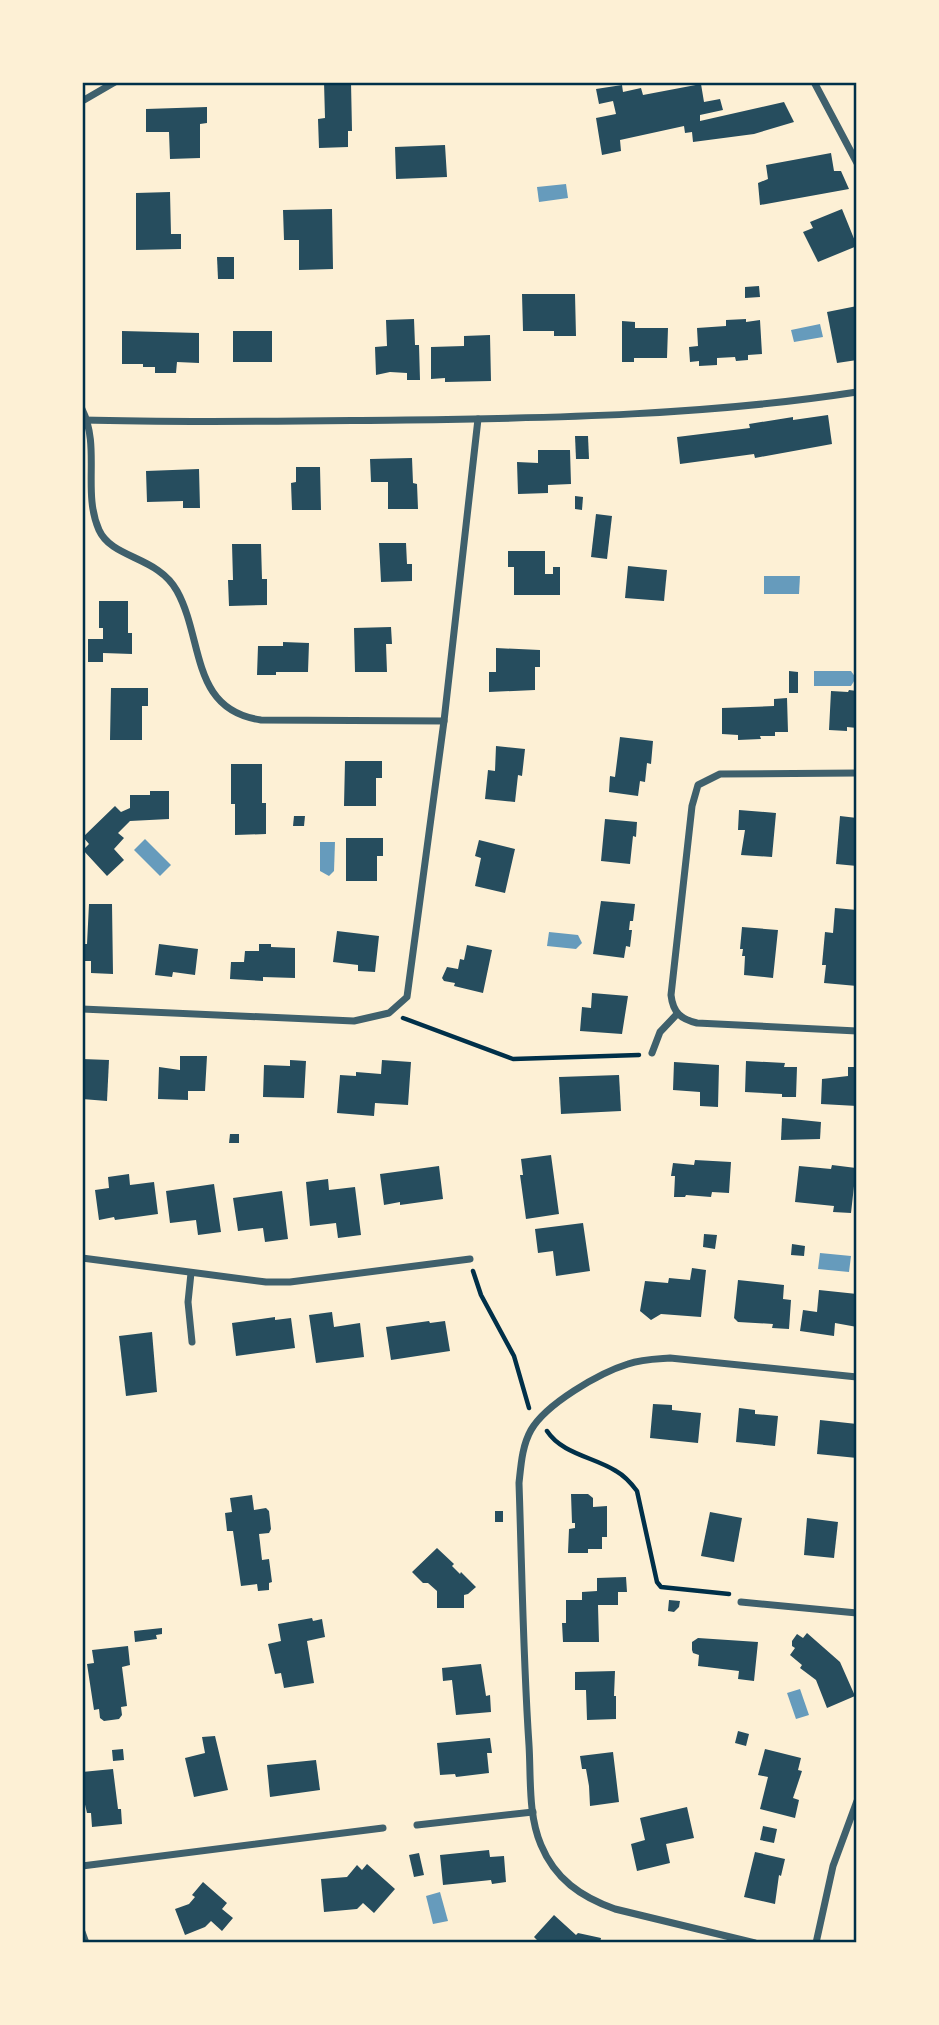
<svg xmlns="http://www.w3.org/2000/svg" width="939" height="2025" font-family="Spectral,serif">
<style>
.water{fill:#669bbc}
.building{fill:#264d5e}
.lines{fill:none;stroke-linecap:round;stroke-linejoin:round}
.path{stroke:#003049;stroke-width:4.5}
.minor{stroke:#3f606c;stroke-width:7}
.neatline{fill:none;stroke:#003049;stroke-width:2.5}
</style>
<rect width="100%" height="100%" fill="#fdf0d5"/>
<g class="water">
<path d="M566,184L568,198L539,202L537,187Z"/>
<path d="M820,324L823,337L794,342L791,330Z"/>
<path d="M764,576H800L799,594H764Z"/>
<path d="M814,671H851L856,678L851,686H814Z"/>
<path d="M145,839L171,865L160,876L134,850Z"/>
<path d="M320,842H335L334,871L329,876L320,871Z"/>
<path d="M549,932L578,935L582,943L576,949L547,946Z"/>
<path d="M820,1253L851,1256L849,1272L818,1269Z"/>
<path d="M800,1689L809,1715L796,1719L787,1693Z"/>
<path d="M440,1892L448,1921L433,1924L426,1896Z"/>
</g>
<g class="building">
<path d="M324,82H351L352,131H348V147L319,148L318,119L325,118Z"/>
<path d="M701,84L704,102L720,99L723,110L700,115V121L784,102L794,122L754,134L693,142L692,132L685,133L684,126L620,140L621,151L602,155L596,118L616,114L613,101L599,104L596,89L622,85L623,92L641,88L643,95Z"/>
<path d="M207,107V123L200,124V158L170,159L169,132H146V109Z"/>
<path d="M445,145L447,177L396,179L395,147Z"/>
<path d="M831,153L834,171H841L849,189L760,205L758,183L768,179L766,165Z"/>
<path d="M170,192L171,234H181V249L136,250V193Z"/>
<path d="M332,209L333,269L299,270V240H284L283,210Z"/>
<path d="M842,209L857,246L818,262L803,232L813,228L810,222Z"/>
<path d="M217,257H234V279H218Z"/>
<path d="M759,286L760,297L745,298V287Z"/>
<path d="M522,294H575L576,336H554V331H523Z"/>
<path d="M857,306V360L837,363L827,312Z"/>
<path d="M414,319L415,345H419L420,380H407V373L390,372L376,375L375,347L387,346L386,320Z"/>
<path d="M746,319V322L760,320L762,354L748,355V360L736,361L735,357L717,358V365L699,366V361L690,362L689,347L698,346L697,328L726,326V320Z"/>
<path d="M622,321L635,322V328H668L667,358H634V362H622Z"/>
<path d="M122,331L199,333V363L177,362L176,373H155V367H143V364H122Z"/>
<rect x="233" y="331" width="39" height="31"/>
<path d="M490,335L491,381L445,382V378L431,379V347L464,346V336Z"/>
<path d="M828,415L832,444L755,458L754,454L680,464L677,437L750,428L749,424L793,417V420Z"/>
<path d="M575,436H588L589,459H576Z"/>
<path d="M538,450H570L571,484L548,485V493L518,494L517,462L538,463Z"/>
<path d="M412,458L413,483L417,484L418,509H388V482H371L370,459Z"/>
<path d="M296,467H320L321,510H292L291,483L296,482Z"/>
<path d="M199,469L200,508H183V501L147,502L146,471Z"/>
<path d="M575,496L583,497L582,510L575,509Z"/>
<path d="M596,514L612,516L607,559L591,557Z"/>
<path d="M379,543H406L407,564H412V581L381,582Z"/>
<path d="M232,544H261L262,579H267V605L229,606L228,580H233Z"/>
<path d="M508,551H545V574H553V567H560V595H514V567H508Z"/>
<path d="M628,566L667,570L664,601L625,598Z"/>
<path d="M99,601H128V633H132V654L103,653V662H88V639H103V628H99Z"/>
<path d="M391,627L392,644H386L387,672H355L354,628Z"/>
<path d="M283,642L309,643L308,672H276V675H257L258,646H283Z"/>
<path d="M496,648L540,650V667H535V690L489,692V672H496Z"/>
<path d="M789,671L798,672V693H789Z"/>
<path d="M111,688H148V706H142V740H110Z"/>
<path d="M849,690L857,691V728L847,727V731L829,730L831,691L848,692Z"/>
<path d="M787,698L788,732H775V736H760L761,739L738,740V735L722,734V708L774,706V699Z"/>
<path d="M620,737L653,741L651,764L647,763L645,782L640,781L638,796L609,792L610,776L615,777Z"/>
<path d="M496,746L525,749L522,776L518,775L515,802L485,799L488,770L495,771Z"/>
<path d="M345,761H382V778H376V806H344Z"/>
<path d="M231,764H262V803H266V834L235,835V804H231Z"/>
<path d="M150,791H169V819L130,821L118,833L124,838L114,849L124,860L107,876L83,850L89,844L83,837L115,806L121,812L130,808V795H150Z"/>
<path d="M739,810L776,813L772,857L741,855L745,830H738Z"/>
<path d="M294,816H305L304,826H293Z"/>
<path d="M840,816L857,818V866L836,864Z"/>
<path d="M605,819L637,822L636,837L633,836L630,864L601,861Z"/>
<path d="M346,838H383V856H377V881H346Z"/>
<path d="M479,840L515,849L505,893L475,886L481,858L475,856Z"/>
<path d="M601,901L635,904L633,921H630L629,930H632L630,947L626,946L624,958L593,954Z"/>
<path d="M89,904H112L113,974L91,973V961H82V944H87Z"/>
<path d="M835,908L857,910L855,935H857V986L824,983L826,965H822L825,932L833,933Z"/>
<path d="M742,927L778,930L773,978L744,975L745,956H742L743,949H740Z"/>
<path d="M337,931L379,936L375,972L358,971V965L333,962Z"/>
<path d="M159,944L198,949L195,975L173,972L172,977L155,975Z"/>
<path d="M259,944H271V947L295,948V978L263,977V981L230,979L231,962H244L245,951H259Z"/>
<path d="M467,945L492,950L483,993L454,986L455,983L444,981L442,978L447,967L458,969L460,959L464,960Z"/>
<path d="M592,993L628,996L622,1034L580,1031L582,1007L591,1008Z"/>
<path d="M180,1056H207L205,1091H188V1100L158,1099L159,1067L180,1070Z"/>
<path d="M82,1059L109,1060L107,1101L82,1099Z"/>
<path d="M290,1060L306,1061L304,1098L263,1097L264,1065L290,1066Z"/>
<path d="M382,1060L411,1062L408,1105L375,1103L374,1116L337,1113L340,1075L356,1076V1072L381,1074Z"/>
<path d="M746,1061L785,1063L784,1067H797L796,1097H782V1094L745,1092Z"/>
<path d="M674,1062L719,1065L718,1107L700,1106V1092L673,1090Z"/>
<path d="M848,1067H857V1106L821,1104L822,1079L848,1076Z"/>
<path d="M619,1075L621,1111L561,1114L559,1077Z"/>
<path d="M782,1118L821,1122L820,1139L781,1140Z"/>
<path d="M230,1134H239V1143H229Z"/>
<path d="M551,1155L559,1214L526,1219L520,1175H523L521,1159Z"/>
<path d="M695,1160L731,1162L729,1193L712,1192L711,1197L686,1195L685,1197H674L675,1176H671L673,1163L694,1165Z"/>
<path d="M832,1165L856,1168L851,1213L833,1212L834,1206L795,1202L799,1166L831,1169Z"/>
<path d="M439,1166L443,1199L400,1205V1202L384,1205L380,1174Z"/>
<path d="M129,1174L130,1185L154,1182L158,1214L115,1220L114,1217L99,1220L95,1190L109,1188L108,1177Z"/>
<path d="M328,1179L329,1190L355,1187L361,1235L338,1238L336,1223L310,1226L306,1182Z"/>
<path d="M214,1184L221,1232L198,1235L196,1220L170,1223L166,1191Z"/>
<path d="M282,1191L288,1239L265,1242L263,1228L238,1231L233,1198Z"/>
<path d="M583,1223L590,1271L556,1276L553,1251L538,1253L535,1229Z"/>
<path d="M704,1234L717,1235L715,1249L703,1247Z"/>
<path d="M792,1244L805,1246L804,1256L791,1255Z"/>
<path d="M692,1268L706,1270L701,1317L661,1314L651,1320L640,1311L645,1281L668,1283L669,1278L690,1280Z"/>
<path d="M738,1280L784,1285L783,1299L791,1300L789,1329L772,1328L773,1324L738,1322L734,1318Z"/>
<path d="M819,1290L857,1294V1327L835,1323L834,1336L800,1331L803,1310L817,1312Z"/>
<path d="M332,1312L334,1327L360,1323L364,1357L316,1363L309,1315Z"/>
<path d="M275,1317V1320L291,1318L295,1348L236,1356L232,1323Z"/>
<path d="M429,1321L430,1323L445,1321L450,1351L391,1360L386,1327Z"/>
<path d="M152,1332L157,1392L126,1396L119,1336Z"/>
<path d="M653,1404L672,1405V1410L701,1413L698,1443L650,1438Z"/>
<path d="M739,1408L755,1410V1414L778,1416L775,1446L736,1442Z"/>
<path d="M820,1420L857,1424V1458L817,1454Z"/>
<path d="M571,1494H588L593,1498V1507L607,1506V1537H602V1549H588V1553H568L569,1529L575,1528V1523H572Z"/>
<path d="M252,1495L254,1510L266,1508L269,1511L271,1529L269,1533L259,1534L262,1560L269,1559L272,1582L269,1583V1590L258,1591L257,1584L241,1586L233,1531H227L225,1513L232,1512L230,1498Z"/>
<rect x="495" y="1511" width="8" height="11"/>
<path d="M710,1512L742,1518L734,1562L701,1556Z"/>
<path d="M807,1518L838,1522L834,1558L804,1555Z"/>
<path d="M437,1548L454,1564L452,1566L460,1574L461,1572L476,1587L468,1594L464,1595V1608H437V1591L428,1583H423L412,1572Z"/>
<path d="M626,1577L627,1592H618V1605H598L599,1642H563L562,1623H566V1600H582V1592L597,1591V1578Z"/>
<path d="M669,1600L680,1601L679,1607L674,1612L668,1611Z"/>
<path d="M312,1618L313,1621L322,1619L325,1637L307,1641L314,1683L284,1688L281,1673L275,1674L268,1644L281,1641L278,1624Z"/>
<path d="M162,1628V1634L156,1635L157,1639L135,1642L134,1631Z"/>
<path d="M807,1633L840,1662L855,1696L827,1708L816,1680L800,1668L802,1665L790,1655L795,1648L792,1646V1641L797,1634L803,1638Z"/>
<path d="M698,1638L758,1642L754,1681L738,1679L739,1671L698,1666L699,1655L693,1653L692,1650V1642Z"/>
<path d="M128,1646L130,1665L122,1667L127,1706L121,1707L122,1715L119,1719L104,1721L100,1718L99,1709L94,1710L87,1664L94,1663L92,1650Z"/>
<path d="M481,1664L486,1696L490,1695L491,1712L456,1715L452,1680L443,1681L442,1668Z"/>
<path d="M615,1671L614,1696H616V1719L587,1720L586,1690H575V1672Z"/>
<path d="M738,1731L749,1734L746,1746L735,1743Z"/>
<path d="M215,1736L228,1790L194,1797L185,1758L205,1753L202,1737Z"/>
<path d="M490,1738L492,1753H487L489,1773L456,1777L455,1774L440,1775L437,1743Z"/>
<path d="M123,1749L124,1760L113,1761L112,1750Z"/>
<path d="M765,1749L801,1758L798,1770L802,1771L793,1798L799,1800L795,1818L760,1809L768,1777L758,1775Z"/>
<path d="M613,1752L619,1802L590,1806L589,1786L586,1769H582L580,1756Z"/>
<path d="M316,1760L320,1790L270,1797L267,1765Z"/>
<path d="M113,1769L118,1809H121L122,1824L92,1827L91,1813H87L83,1796L82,1772Z"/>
<path d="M687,1807L694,1838L666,1844L670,1863L637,1871L631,1844L645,1840L640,1818Z"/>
<path d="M763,1826L777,1829L774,1843L760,1840Z"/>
<path d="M489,1850L490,1857L504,1856L506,1882L492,1884L491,1880L443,1885L440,1855Z"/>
<path d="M755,1852L785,1859L781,1876L779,1875L775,1904L744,1897Z"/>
<path d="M419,1853L424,1875L414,1877L409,1855Z"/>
<path d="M367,1864L395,1889L374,1913L363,1903L357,1909L324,1912L321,1879L347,1877L357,1865L362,1870Z"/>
<path d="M203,1882L227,1903L222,1909L233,1918L222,1931L211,1921L205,1927L185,1935L175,1909L189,1904L195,1897L192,1895Z"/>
<path d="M554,1915L576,1935L578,1933L601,1938L600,1943H540L534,1937Z"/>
</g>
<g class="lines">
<g class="path">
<path d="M403,1018L513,1059L639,1055"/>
<path d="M473,1271L481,1295L514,1356L529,1408"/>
<path d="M547,1431C562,1454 594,1457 616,1471C625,1476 631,1483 637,1491L657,1582L661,1587L729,1594"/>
</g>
<g class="minor">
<path d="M814,82L857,163"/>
<path d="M84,100L115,82"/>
<path d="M82,409C101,447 82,492 99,530C112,559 158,556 177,591C204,640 190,710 261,720L444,721"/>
<path d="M82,420C190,423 298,421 406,420C557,418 708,415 857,392"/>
<path d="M857,773L720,774L698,785L692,806L671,995C673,1013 681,1019 697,1023L857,1031"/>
<path d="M82,1009L354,1021L389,1013L407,997L444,721L478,419"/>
<path d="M652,1053L660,1032L677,1014"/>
<path d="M82,1258L266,1282H290L470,1259"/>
<path d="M191,1273L188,1302L192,1342"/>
<path d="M741,1602L857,1613"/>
<path d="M417,1825L533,1812"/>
<path d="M82,1866L383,1828"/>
<path d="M82,1932L86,1943"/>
<path d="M755,1943L615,1909C581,1897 555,1879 541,1845C528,1815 531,1777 529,1745C523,1657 522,1570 519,1483C521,1465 522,1446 531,1430C546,1404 599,1373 628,1364C642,1359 656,1359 670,1358L857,1377"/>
<path d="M816,1943L833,1866L857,1801"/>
</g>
</g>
<rect width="939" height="2025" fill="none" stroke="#fdf0d5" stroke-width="168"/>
<rect x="84" y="84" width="771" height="1857" class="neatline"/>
</svg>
